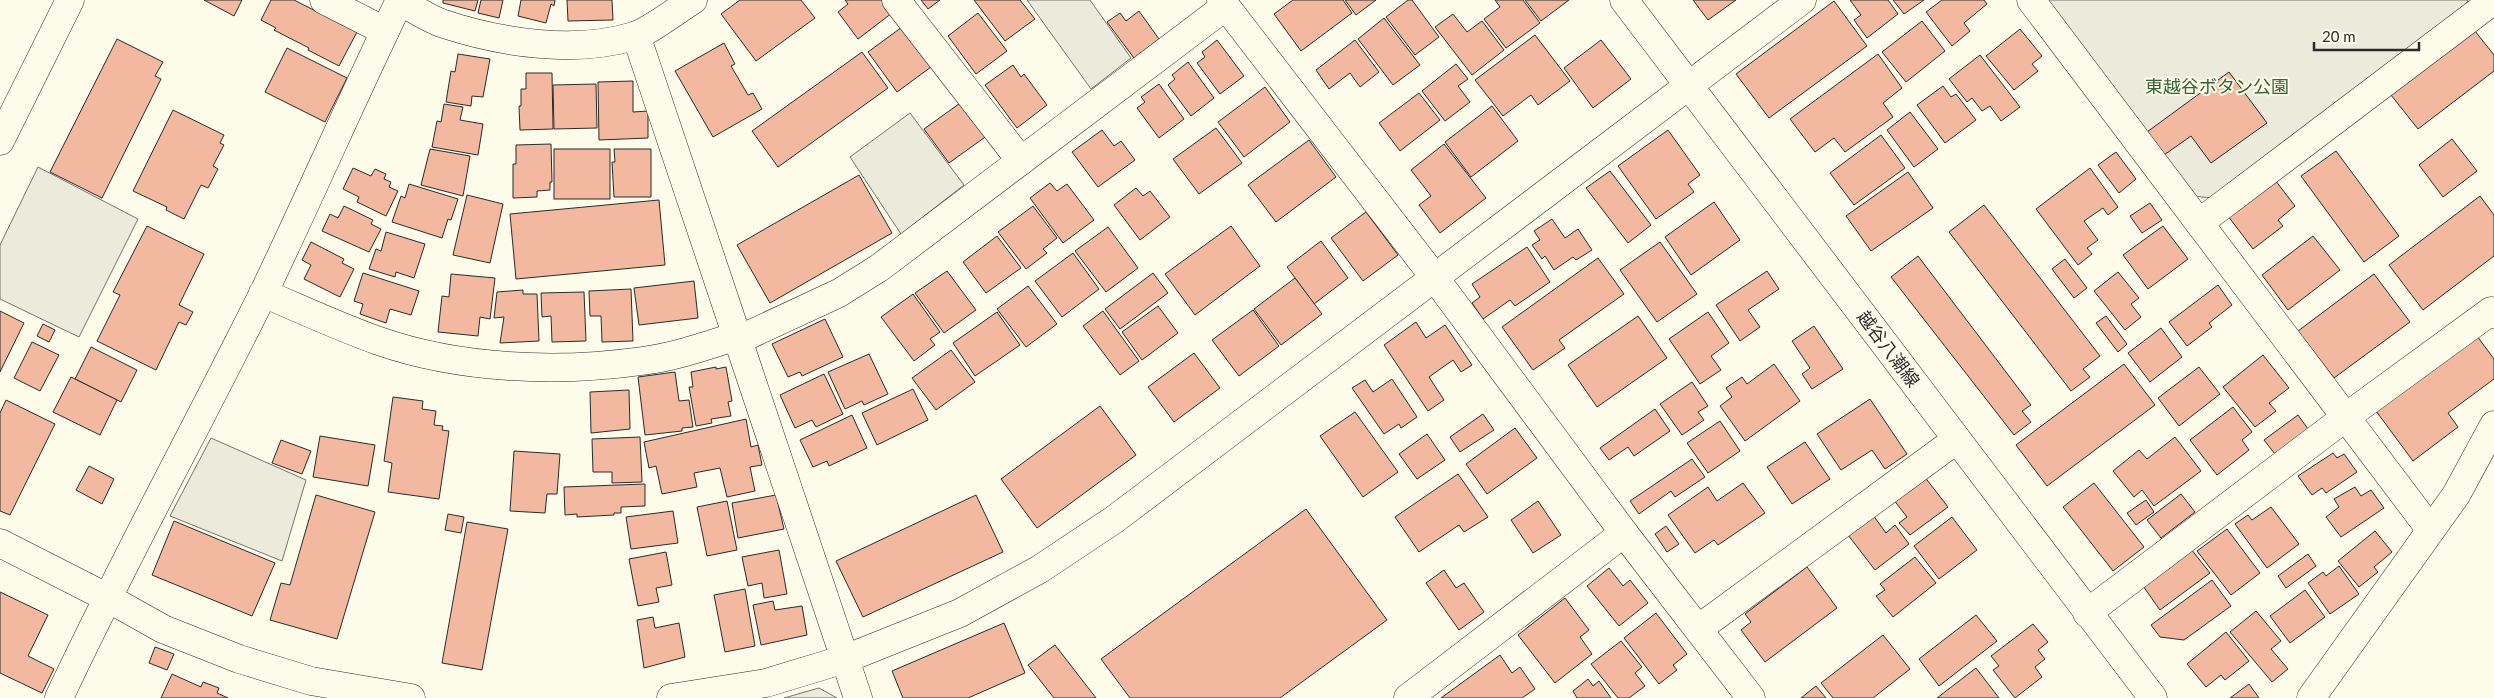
<svg xmlns="http://www.w3.org/2000/svg" width="2494" height="698" font-family="Lato,'Noto Sans JP',sans-serif">
<style>
.green{fill:#ecebdb;stroke:#74746e}
.parking{fill:#eceadb;stroke:#74746e}
.building{fill:#f2b8a0;stroke:#2b2b2b}
.lines{fill:none;stroke-linecap:round;stroke-linejoin:round}
.minor-casing{stroke:#2b2b2b;stroke-width:29}
.tertiary-casing{stroke:#2b2b2b;stroke-width:29}
.secondary-casing{stroke:#2b2b2b;stroke-width:29}
.minor{stroke:#fdfbea;stroke-width:28}
.tertiary{stroke:#fdfbea;stroke-width:28}
.secondary{stroke:#fdfbea;stroke-width:28}
.labels{text-anchor:middle;stroke-width:4;stroke-linejoin:round;paint-order:stroke}
.park-label{font-size:18px;fill:#34623c;stroke:#fdfbea}
.street-label{font-size:18px;fill:#2b2b2b;stroke:#fdfbea}
</style>
<rect width="100%" height="100%" fill="#fdfbea"/>
<g class="green">
<path d="M2045,0H2468L2467,3L2213,198L2192,196Z"/>
<path d="M819,688L837,698H784Z"/>
</g>
<g class="parking">
<path d="M1027,0H1090L1131,58L1091,89Z"/>
<path d="M910,113L964,185L901,234L850,157Z"/>
<path d="M38,167L138,219L79,337L0,299V245Z"/>
<path d="M211,438L306,480L282,561L170,516Z"/>
</g>
<g class="building">
<path d="M204,0H242L234,16Z"/>
<path d="M271,0H294L357,32L339,66L308,50L309,48L274,30L276,28L261,20Z"/>
<path d="M443,0H478L475,11L443,3Z"/>
<path d="M481,0H503L499,18L478,13Z"/>
<path d="M521,0H555L554,6L551,4L546,23L518,16Z"/>
<path d="M567,0H612L613,20L568,21Z"/>
<path d="M740,0H801L815,18L756,61L721,14Z"/>
<path d="M845,0H882L892,13L858,39L838,12L848,4Z"/>
<path d="M921,0H940L928,9Z"/>
<path d="M974,0H1020L1035,19L1005,41Z"/>
<path d="M1293,0H1343L1352,13L1301,51L1274,14Z"/>
<path d="M1345,0H1376L1356,15Z"/>
<path d="M1408,0H1412L1439,37L1415,55L1386,17Z"/>
<path d="M1495,0H1523L1540,23L1506,48L1484,19L1500,7Z"/>
<path d="M1525,0H1569L1541,21Z"/>
<path d="M1693,0H1736L1708,20Z"/>
<path d="M1850,0H1888L1898,14L1867,38L1854,20L1861,15Z"/>
<path d="M1893,0H1924L1904,14Z"/>
<path d="M1942,0H1984L1987,4L1964,23L1970,31L1952,46L1926,12Z"/>
<path d="M1834,1L1867,46L1769,118L1736,74Z"/>
<path d="M1139,11L1159,39L1134,58L1107,22L1120,13L1126,21Z"/>
<path d="M978,13L1007,51L976,74L948,36Z"/>
<path d="M1453,14L1467,32L1482,21L1504,50L1472,75L1435,27Z"/>
<path d="M1384,18L1420,65L1393,85L1358,39Z"/>
<path d="M1922,21L1945,51L1906,82L1882,52Z"/>
<path d="M902,27L931,67L897,92L868,52Z"/>
<path d="M2020,29L2042,56L2032,64L2038,71L2014,90L1986,56Z"/>
<path d="M2475,31L2494,55V71L2418,129L2391,95Z"/>
<path d="M1535,35L1570,81L1538,105L1531,95L1503,116L1475,80Z"/>
<path d="M117,39L163,62L155,76L161,79L102,198L50,172Z"/>
<path d="M1217,40L1244,76L1220,94L1197,63L1205,57L1202,52Z"/>
<path d="M1355,40L1379,72L1360,87L1350,73L1329,89L1316,70Z"/>
<path d="M1601,40L1631,79L1593,108L1564,68Z"/>
<path d="M724,43L735,64L731,66L748,95L753,93L762,109L713,137L675,71Z"/>
<path d="M287,48L347,78L325,122L265,92Z"/>
<path d="M862,52L888,88L778,167L752,131Z"/>
<path d="M458,54L490,59L483,97L472,96L471,106L446,102L451,71L455,72Z"/>
<path d="M1878,54L1902,88L1883,103L1893,117L1845,152L1834,138L1815,152L1790,119Z"/>
<path d="M1980,55L2020,107L2001,121L1990,106L1982,111L1972,98L1967,102L1949,79Z"/>
<path d="M1188,62L1214,98L1191,116L1168,85L1175,79L1172,75Z"/>
<path d="M1456,64L1468,79L1458,86L1470,102L1445,121L1422,91Z"/>
<path d="M1013,65L1021,77L1024,74L1047,105L1017,128L985,85Z"/>
<path d="M2229,72L2267,123L2211,163L2191,136L2164,155L2147,132Z"/>
<path d="M526,73H552L553,129L520,130L519,106H521V89H526Z"/>
<path d="M633,81V112L648,111V138L599,140L598,82Z"/>
<path d="M596,84L597,128L554,129L553,85Z"/>
<path d="M1159,84L1184,119L1159,138L1137,108L1145,102L1141,97Z"/>
<path d="M1943,86L1951,97L1956,94L1976,120L1945,143L1917,105Z"/>
<path d="M1265,87L1290,122L1244,157L1218,122Z"/>
<path d="M1419,93L1440,120L1400,151L1379,123Z"/>
<path d="M963,101L988,135L949,163L924,129Z"/>
<path d="M444,104L463,107L460,120L483,124L478,155L432,147L437,121L441,122Z"/>
<path d="M1492,106L1518,141L1471,177L1445,142Z"/>
<path d="M173,110L224,135L220,143L224,145L213,166L218,169L208,188L201,185L184,219L166,210L167,207L133,191Z"/>
<path d="M1910,112L1938,149L1914,167L1887,130Z"/>
<path d="M1216,128L1242,163L1199,194L1173,159Z"/>
<path d="M1102,130L1114,146L1121,141L1135,160L1098,187L1072,152Z"/>
<path d="M1668,130L1700,175L1688,184L1694,192L1656,219L1618,166Z"/>
<path d="M1881,135L1905,168L1854,205L1830,173Z"/>
<path d="M2452,139L2477,171L2443,197L2419,165Z"/>
<path d="M1309,140L1336,177L1276,222L1248,185Z"/>
<path d="M551,144L552,182H550V190L537,191V197L513,198V164H516V145Z"/>
<path d="M1444,144L1486,198L1440,233L1419,205L1431,196L1411,170Z"/>
<path d="M430,149L470,156L463,196L421,185Z"/>
<rect x="554" y="149" width="56" height="50"/>
<path d="M614,149H651V197H614L612,162H615Z"/>
<path d="M2336,151L2399,236L2364,262L2301,176Z"/>
<path d="M2116,152L2136,179L2119,193L2098,165Z"/>
<path d="M353,168L371,176L375,169L386,174L384,179L391,182L389,187L398,191L386,216L357,202L359,197L343,189Z"/>
<path d="M2090,168L2118,207L2108,215L2103,208L2084,221L2098,240L2087,248L2092,254L2078,265L2036,209Z"/>
<path d="M1610,171L1651,225L1628,243L1586,188Z"/>
<path d="M1908,172L1933,208L1871,251L1846,216Z"/>
<path d="M859,175L892,233L770,303L737,245Z"/>
<path d="M2275,180L2295,206L2278,220L2283,226L2253,249L2228,216Z"/>
<path d="M1050,183L1057,191L1067,184L1094,220L1063,243L1030,198Z"/>
<path d="M409,184L458,199L451,220L448,219L442,238L392,222L401,196L405,198Z"/>
<path d="M1136,188L1143,196L1150,191L1170,217L1140,240L1114,205Z"/>
<path d="M467,195L503,204L490,263L453,255Z"/>
<path d="M2480,196L2494,215V256L2423,310L2389,265Z"/>
<path d="M659,200L665,265L516,279L510,214Z"/>
<path d="M1714,202L1740,240L1691,275L1665,237Z"/>
<path d="M2150,203L2162,220L2142,233L2130,216Z"/>
<path d="M1984,205L2100,356L2083,369L2090,377L2071,391L1949,232Z"/>
<path d="M344,206L373,220L371,224L381,229L369,252L322,231L330,214L338,218Z"/>
<path d="M1033,206L1057,238L1043,249L1047,253L1026,269L998,232Z"/>
<path d="M1366,212L1398,255L1363,281L1331,238Z"/>
<path d="M1552,219L1565,238L1578,229L1592,250L1576,260L1573,257L1554,270L1545,256L1542,259L1532,245L1540,240L1534,231Z"/>
<path d="M147,226L204,254L179,305L193,312L186,325L179,322L156,370L97,341L120,295L113,292Z"/>
<path d="M1231,226L1260,266L1195,315L1165,274Z"/>
<path d="M2163,226L2188,259L2148,289L2123,255Z"/>
<path d="M1108,227L1138,268L1106,292L1075,251Z"/>
<path d="M386,232L425,244L414,278L396,272L395,277L369,269L376,249L381,251Z"/>
<path d="M997,236L1021,268L986,293L963,262Z"/>
<path d="M2313,236L2340,270L2288,310L2262,275Z"/>
<path d="M1321,241L1348,278L1314,304L1287,267Z"/>
<path d="M311,242L344,259L342,263L354,269L340,297L304,279L311,265L302,260Z"/>
<path d="M1660,242L1697,294L1657,322L1620,270Z"/>
<path d="M1527,247L1550,282L1515,306L1510,300L1483,319L1472,303L1480,297L1472,284Z"/>
<path d="M1073,253L1099,289L1062,317L1035,281Z"/>
<path d="M1918,256L2031,405L2022,411L2031,422L2014,435L1891,277Z"/>
<path d="M1598,258L1624,294L1559,340L1565,348L1533,370L1502,327Z"/>
<path d="M2065,259L2087,288L2074,298L2052,269Z"/>
<path d="M947,271L976,310L944,333L915,293Z"/>
<path d="M1767,271L1779,289L1748,310L1760,327L1740,341L1716,305Z"/>
<path d="M2118,272L2139,298L2131,304L2141,317L2125,330L2094,291Z"/>
<path d="M363,273L419,291L411,315L390,309L386,323L360,314L363,304L354,301Z"/>
<path d="M1153,273L1168,293L1120,329L1105,309Z"/>
<path d="M451,274L495,278L490,319L480,317L478,336L438,332L442,296L449,297Z"/>
<path d="M2374,274L2410,322L2334,378L2298,331Z"/>
<path d="M1295,278L1322,314L1281,345L1254,309Z"/>
<path d="M694,281L698,318L639,325L634,288Z"/>
<path d="M2218,285L2232,305L2209,323L2212,327L2187,346L2169,322Z"/>
<path d="M1028,286L1057,324L1026,347L997,309Z"/>
<path d="M631,289L633,341L602,342L601,316H590L589,291Z"/>
<path d="M523,290V294H537L539,341L500,343L504,317L494,318L497,292Z"/>
<path d="M584,292L586,341L552,342L551,316L542,317L541,293Z"/>
<path d="M913,294L940,332L930,339L935,345L914,361L881,317Z"/>
<path d="M1158,306L1178,333L1142,360L1122,332Z"/>
<path d="M1253,310L1279,346L1239,376L1212,340Z"/>
<path d="M0,311L24,323L0,372Z"/>
<path d="M1103,311L1139,361L1120,375L1083,326Z"/>
<path d="M997,312L1020,345L975,376L953,343Z"/>
<path d="M1708,312L1729,343L1711,356L1721,370L1700,384L1669,339Z"/>
<path d="M1638,316L1667,358L1597,407L1568,365Z"/>
<path d="M2106,316L2127,344L2118,352L2096,323Z"/>
<path d="M825,319L843,357L802,376L800,372L788,377L772,344Z"/>
<path d="M1416,322L1426,338L1445,325L1472,365L1461,372L1453,360L1429,377L1444,400L1428,411L1384,345Z"/>
<path d="M43,324L55,330L49,342L37,336Z"/>
<path d="M1814,326L1843,369L1812,389L1802,374L1810,368L1792,341Z"/>
<path d="M2161,328L2182,357L2150,382L2128,353Z"/>
<path d="M2477,336L2494,359V379L2448,413L2458,427L2413,461L2376,411Z"/>
<path d="M32,342L59,355L40,391L14,378Z"/>
<path d="M91,347L137,370L121,402L75,379Z"/>
<path d="M951,350L975,382L936,410L912,378Z"/>
<path d="M1194,353L1220,388L1174,422L1148,387Z"/>
<path d="M869,354L888,394L864,405L862,401L845,409L828,372Z"/>
<path d="M2263,355L2289,388L2269,403L2276,411L2255,427L2223,387Z"/>
<path d="M1774,364L1800,401L1745,441L1720,406L1732,397L1726,388L1742,377L1747,384Z"/>
<path d="M2124,364L2155,405L2047,486L2016,445Z"/>
<path d="M716,367V369L726,367L732,401L728,402L731,416L711,419L712,423L696,426L689,387H693L691,372Z"/>
<path d="M2199,367L2220,394L2179,426L2158,398Z"/>
<path d="M675,372L679,401L689,400L693,427L682,428V431L645,435L638,377Z"/>
<path d="M824,374L843,414L816,427L812,420L795,428L780,395Z"/>
<path d="M71,377L117,400L100,435L53,412Z"/>
<path d="M1392,379L1417,417L1401,428L1399,424L1384,434L1352,388L1365,380L1373,392Z"/>
<path d="M1692,382L1708,406L1698,412L1704,420L1682,435L1660,404Z"/>
<path d="M913,389L928,420L877,445L862,413Z"/>
<path d="M629,390L630,429L591,433L590,392Z"/>
<path d="M393,397L423,401L422,409L436,411L434,425L443,426L442,430L449,431L439,499L388,492L392,463L384,461Z"/>
<path d="M1870,399L1907,454L1885,469L1872,450L1841,470L1817,434Z"/>
<path d="M6,400L55,424L10,515L0,511V413Z"/>
<path d="M1100,406L1136,455L1037,528L1001,479Z"/>
<path d="M2233,407L2252,432L2242,440L2249,450L2217,475L2190,440Z"/>
<path d="M1655,409L1670,431L1634,456L1628,447L1609,460L1600,448Z"/>
<path d="M1355,412L1398,472L1363,497L1320,436Z"/>
<path d="M1483,414L1494,430L1460,452L1450,437Z"/>
<path d="M852,415L867,448L829,466L827,461L813,467L800,440Z"/>
<path d="M2298,415L2308,429L2275,454L2264,440Z"/>
<path d="M746,419L751,447L758,445L762,465L750,467L755,491L727,497L720,468L694,473L697,487L662,494L656,466L649,468L644,442Z"/>
<path d="M1720,421L1740,451L1708,473L1687,443Z"/>
<path d="M1515,428L1537,458L1487,494L1466,464Z"/>
<path d="M1427,434L1445,460L1417,479L1399,454Z"/>
<path d="M320,436L375,445L368,486L313,477Z"/>
<path d="M640,437L642,482L612,483V472H593L592,439Z"/>
<path d="M2175,437L2201,471L2154,506L2142,490L2134,497L2113,471L2139,450L2147,459Z"/>
<path d="M281,440L311,451L302,474L272,463Z"/>
<path d="M1805,442L1830,479L1792,504L1767,467Z"/>
<path d="M514,451L560,454L557,494H547L545,513L510,511Z"/>
<path d="M2333,453L2337,458L2344,454L2357,472L2326,493L2322,488L2312,495L2298,476Z"/>
<path d="M1692,459L1705,477L1675,497L1671,491L1639,514L1630,501Z"/>
<path d="M89,466L114,479L102,504L76,490Z"/>
<path d="M1458,474L1488,517L1464,532L1459,525L1419,552L1395,517Z"/>
<path d="M1924,476L1948,507L1910,535L1899,523L1907,517L1893,499Z"/>
<path d="M1743,483L1765,513L1718,545L1714,540L1695,553L1668,515L1708,487L1717,501Z"/>
<path d="M2094,483L2144,547L2113,571L2063,507Z"/>
<path d="M645,484V506L621,507V513H614V515L577,517V514L565,515L564,487Z"/>
<path d="M2355,487L2361,496L2371,490L2384,508L2341,537L2326,517L2339,507L2334,499Z"/>
<path d="M2181,494L2195,512L2161,538L2147,520Z"/>
<path d="M316,495L375,512L337,639L270,620L281,583L290,585Z"/>
<path d="M776,495L784,529L738,538L732,503Z"/>
<path d="M976,495L1003,552L863,617L836,561Z"/>
<path d="M2146,500L2154,512L2136,525L2127,513Z"/>
<path d="M727,501L737,550L707,556L697,507Z"/>
<path d="M1538,501L1561,535L1533,553L1511,520Z"/>
<path d="M2271,507L2299,544L2267,568L2235,524L2248,515L2252,520Z"/>
<path d="M1306,509L1387,620L1280,698H1130L1101,659Z"/>
<path d="M673,511L678,543L631,549L626,517Z"/>
<path d="M448,514L464,517L461,533L445,530Z"/>
<path d="M1873,515L1886,533L1895,525L1909,544L1875,570L1848,535Z"/>
<path d="M1952,517L1977,550L1939,579L1914,546Z"/>
<path d="M174,521L275,563L252,616L152,575Z"/>
<path d="M467,522L508,529L482,670L442,663Z"/>
<path d="M1666,526L1679,544L1667,552L1655,534Z"/>
<path d="M2227,529L2260,573L2231,595L2197,551Z"/>
<path d="M2375,531L2392,552L2374,567L2378,572L2359,587L2338,561Z"/>
<path d="M2191,549L2210,573L2160,610L2143,586Z"/>
<path d="M779,550L787,594L764,598L762,583L748,586L742,557Z"/>
<path d="M666,552L672,585L656,588L659,602L638,606L629,559Z"/>
<path d="M2308,554L2316,566L2286,588L2278,576Z"/>
<path d="M1915,557L1936,583L1893,617L1876,596L1885,590L1880,584Z"/>
<path d="M2339,566L2359,594L2330,614L2308,583L2323,572L2326,576Z"/>
<path d="M1807,567L1837,608L1765,662L1741,630L1751,622L1745,614Z"/>
<path d="M1609,568L1623,586L1630,580L1648,603L1619,626L1587,586Z"/>
<path d="M1444,570L1456,588L1464,583L1484,612L1459,630L1426,583Z"/>
<path d="M2212,580L2231,606L2184,640L2160,637L2151,625Z"/>
<path d="M745,589L755,646L725,652L714,595Z"/>
<path d="M2305,590L2325,617L2290,643L2270,616Z"/>
<path d="M0,592L48,615L28,656L54,669L42,693L0,673Z"/>
<path d="M1565,598L1589,630L1580,637L1592,654L1555,683L1518,635Z"/>
<path d="M773,601L775,610L802,606L807,635L761,645L753,605Z"/>
<path d="M2256,611L2281,641L2271,649L2288,669L2272,682L2230,632Z"/>
<path d="M1656,613L1687,654L1673,665L1677,670L1659,684L1624,638Z"/>
<path d="M1976,615L1997,641L1939,686L1919,659Z"/>
<path d="M653,617L655,628L679,623L685,657L644,668L637,620Z"/>
<path d="M1004,623L1025,673L968,698H903L892,671Z"/>
<path d="M2033,624L2048,642L2038,650L2045,659L2035,667L2042,677L2015,698L1993,670L1999,666L1991,656Z"/>
<path d="M2226,632L2249,661L2225,680L2221,675L2206,687L2187,664Z"/>
<path d="M1883,635L1910,669L1873,698H1833L1821,683Z"/>
<path d="M1621,641L1642,667L1635,673L1645,686L1629,698H1618L1591,664Z"/>
<path d="M1055,645L1096,698H1054L1028,665Z"/>
<path d="M155,647L174,654L167,670L149,663Z"/>
<path d="M1500,655L1512,673L1520,667L1535,689L1522,698H1441Z"/>
<path d="M1976,668L1999,698H1937Z"/>
<path d="M172,674L201,687L203,682L219,688L217,693L228,698H161Z"/>
<path d="M1588,679L1593,686L1599,681L1611,698H1577L1573,691Z"/>
<path d="M2249,684L2259,698H2230Z"/>
<path d="M1816,686L1826,698H1801Z"/>
</g>
<g class="lines">
<g class="minor-casing">
<g id="minor">
<path d="M324,0L385,31"/>
<path d="M896,0L1021,161"/>
<path d="M1221,0L1435,278L1624,533L1751,698"/>
<path d="M2031,0L2430,529"/>
<path d="M400,1C414,9 429,19 444,24C502,43 575,54 634,36C650,31 677,10 693,0"/>
<path d="M636,35L858,698"/>
<path d="M2199,223L2494,0"/>
<path d="M263,293C301,309 339,327 379,341C459,369 557,373 642,361C674,357 706,346 737,336"/>
<path d="M738,340L839,293L879,268L1226,6"/>
<path d="M2087,613L2346,417L2491,311L2494,314"/>
<path d="M1698,629L1956,440"/>
<path d="M59,698C123,561 196,429 263,294C310,196 353,97 400,0"/>
<path d="M1408,698L1624,533"/>
<path d="M2311,698L2456,495L2494,425"/>
</g>
</g>
<g class="tertiary-casing">
<g id="tertiary">
<path d="M0,141L70,0"/>
<path d="M0,543L106,597L163,629L239,659L311,681L411,698"/>
<path d="M671,698L766,683L845,659L960,613L1040,569L1115,519L1802,0"/>
</g>
</g>
<g class="secondary-casing">
<path id="secondary" d="M1624,0L2153,698"/>
</g>
<use href="#minor" class="minor"/>
<use href="#tertiary" class="tertiary"/>
<use href="#secondary" class="secondary"/>
</g>
<g class="labels">
<g class="park-label">
<text x="2217" y="93">東越谷ボタン公園</text>
</g>
<g class="street-label">
<text transform="translate(1888 349) rotate(53)" y="6">越谷八潮線</text>
</g>
</g>
<path d="M2314 42v8h105v-8" fill="none" stroke="#2b2b2b" stroke-width="2.5"/>
<text x="2322" y="42" font-size="15" fill="#2b2b2b" stroke="#fdfbea" stroke-width="4" paint-order="stroke">20 m</text>
</svg>
